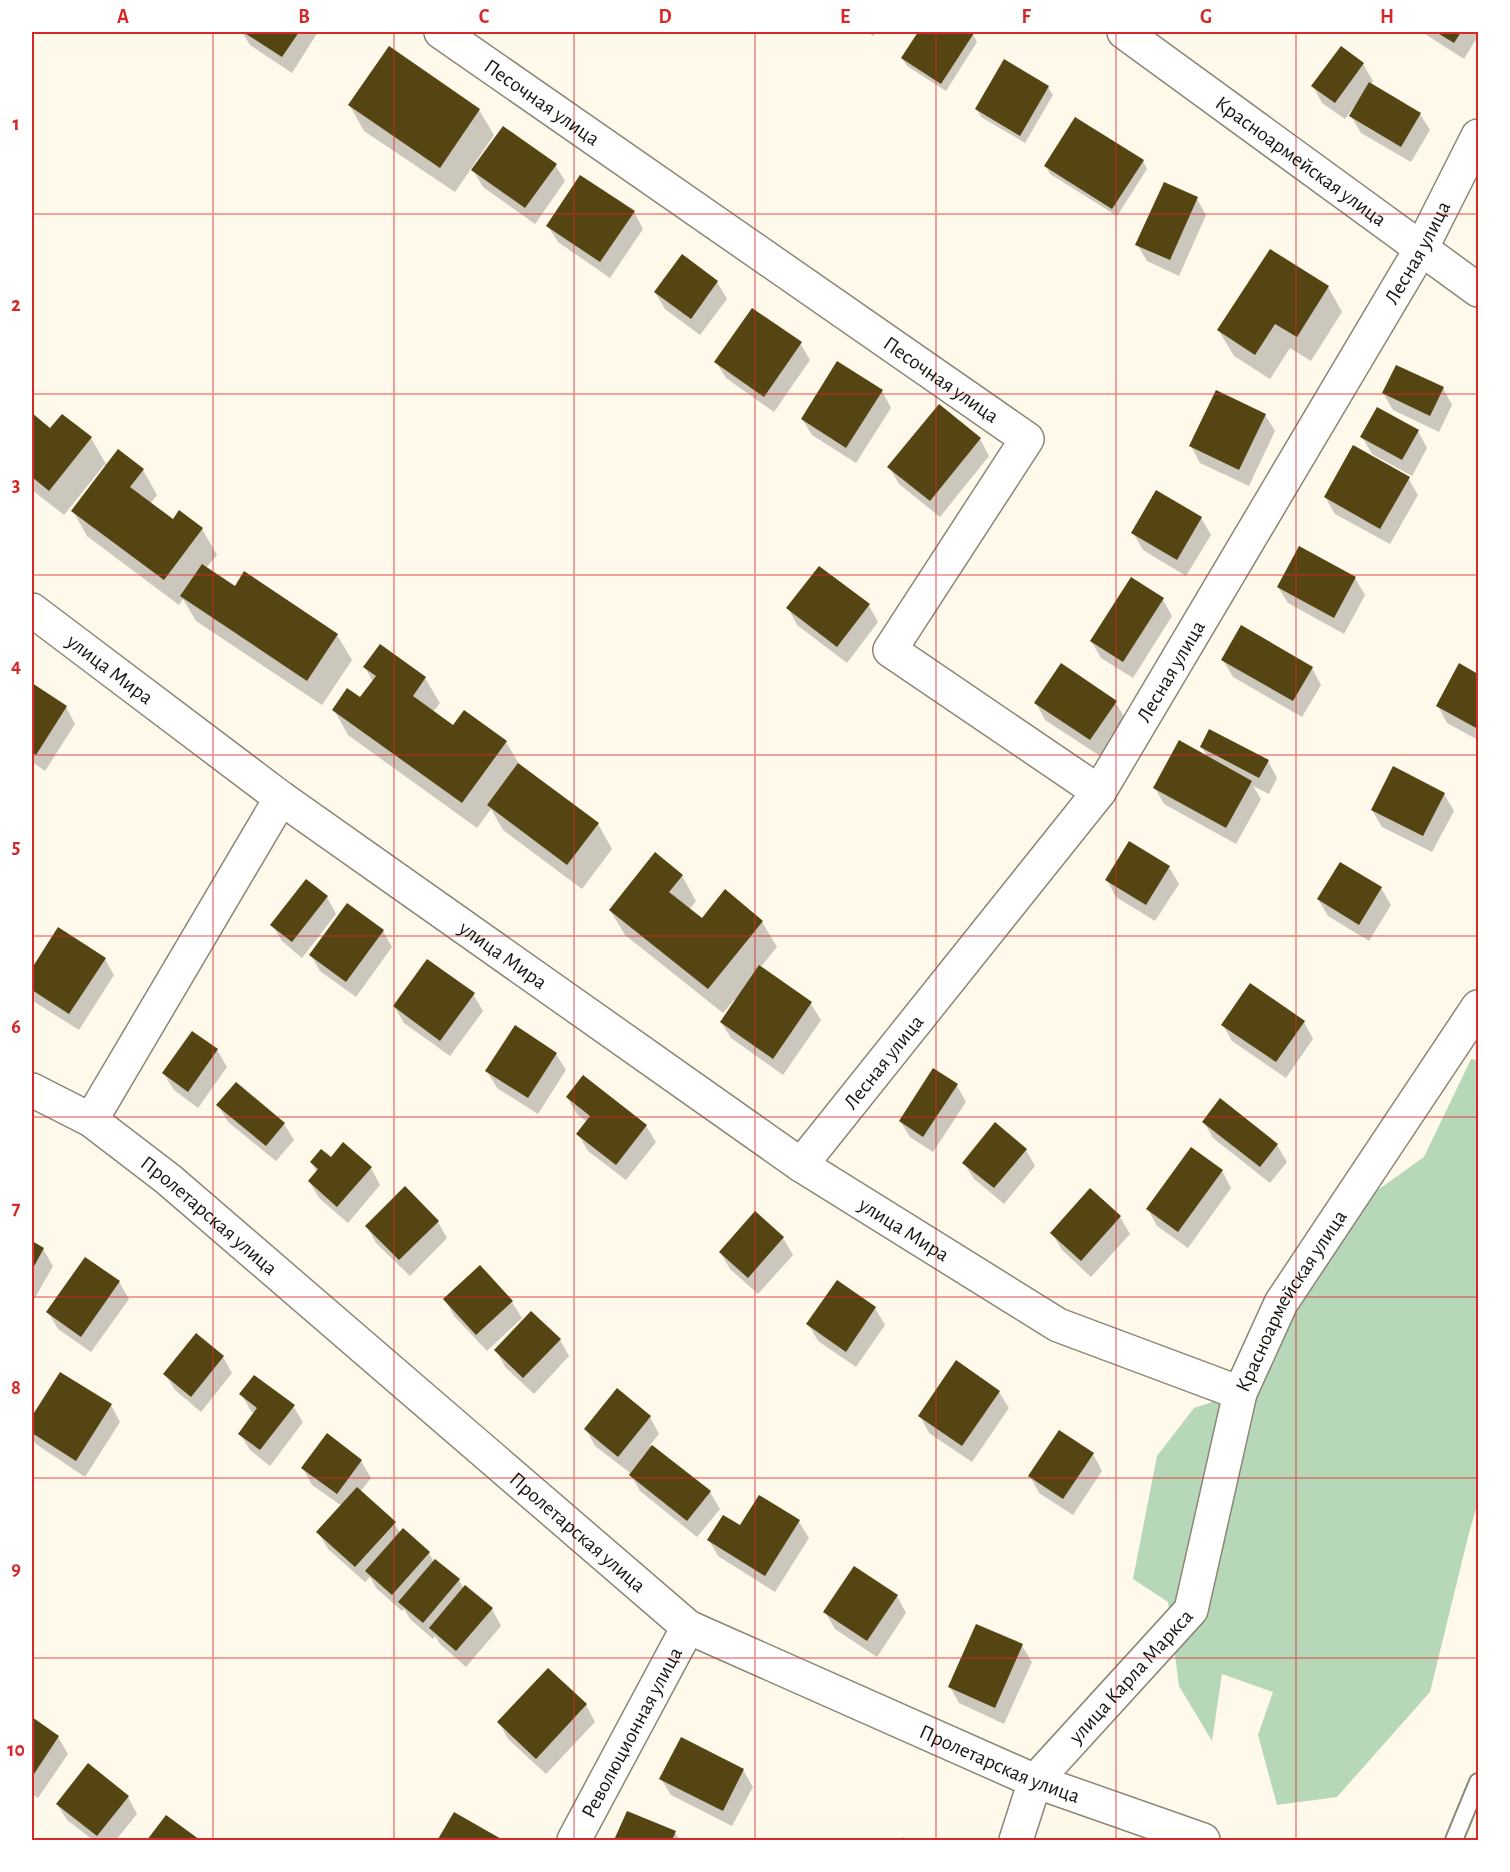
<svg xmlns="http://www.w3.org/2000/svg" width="1510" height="1872" font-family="'Alegreya Sans',sans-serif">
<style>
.green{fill:#b6d7b8}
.shadow{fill:#0003}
.building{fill:#554512}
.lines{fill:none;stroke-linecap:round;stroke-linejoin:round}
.service-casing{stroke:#8c8676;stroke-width:20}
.minor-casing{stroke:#8c8676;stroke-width:36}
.service{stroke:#fff;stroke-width:16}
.minor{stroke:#fff;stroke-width:33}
.grid{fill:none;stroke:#d62828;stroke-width:1.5;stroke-opacity:0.55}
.labels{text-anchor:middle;stroke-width:6;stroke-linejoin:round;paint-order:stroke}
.street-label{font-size:21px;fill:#17150f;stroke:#fff}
.neatline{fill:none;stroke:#d62828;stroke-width:2}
.grid-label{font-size:20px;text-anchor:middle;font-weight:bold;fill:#d62828}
</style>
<rect width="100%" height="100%" fill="#fef9eb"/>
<path class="green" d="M1471,1059L1478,1060V1502L1468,1537L1430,1692L1337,1797L1277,1805L1258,1735L1273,1692L1222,1674L1212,1741L1179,1686L1168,1602L1133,1579L1157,1456L1194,1408L1240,1393L1337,1219L1424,1157Z"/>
<g class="shadow">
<path d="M242,32H318L292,73L250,45Z"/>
<path d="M867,32H877L873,36Z"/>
<path d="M920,32H969L973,34L977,42L946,91L907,66L902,58Z"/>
<path d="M1422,32H1478V36L1464,59Z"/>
<path d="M1341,48L1363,64L1373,81L1370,85L1420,114L1430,130L1411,162L1361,133L1351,116L1357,107L1355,106L1345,119L1322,103L1313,86Z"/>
<path d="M1005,61L1048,87L1053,95L1025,143L981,117L977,109Z"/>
<path d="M350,106L479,110L494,135L455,192L364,131Z"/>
<path d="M1143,161L1147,169L1117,216L1050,174L1046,166Z"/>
<path d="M555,165L565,181L535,224L483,187L473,170Z"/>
<path d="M1197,199L1206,215L1179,276L1147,261L1137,244Z"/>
<path d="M634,212L643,229L610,278L558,242L548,226Z"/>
<path d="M682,256L717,282L727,299L700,335L665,309L655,292Z"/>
<path d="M1328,287L1342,312L1311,361L1290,348L1270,379L1234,356L1219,331Z"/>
<path d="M800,343L810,360L774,412L726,378L716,362Z"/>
<path d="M1443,388L1452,405L1439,432L1393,410L1383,393Z"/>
<path d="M882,391L891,408L856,463L812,435L802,419Z"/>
<path d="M32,415L51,430L91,438L107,466L143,470L157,495L150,504L173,521L180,512L202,529L217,555L206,568L235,588L244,573L337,635L352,660L322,705L196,621L183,599L179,605L87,536L73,511L106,466L104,465L64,515L32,490Z"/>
<path d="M1265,415L1275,431L1249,486L1200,463L1191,446Z"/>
<path d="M1418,431L1427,448L1412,476L1372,454L1362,437Z"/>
<path d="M980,439L989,456L940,517L899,484L889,467Z"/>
<path d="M1408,478L1418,495L1390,544L1335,514L1325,497Z"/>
<path d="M1201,518L1211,535L1186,576L1143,550L1133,533Z"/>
<path d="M1355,578L1365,595L1344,634L1288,603L1278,587Z"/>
<path d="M1163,600L1172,616L1133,678L1101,658L1091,641Z"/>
<path d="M869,606L878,622L847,663L797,625L788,608Z"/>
<path d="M380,646L425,678L440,703L433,712L453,727L464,712L506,742L521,767L598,824L612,849L582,889L503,830L491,809L477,828L348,735L334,710L360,699L373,682L365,667Z"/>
<path d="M1223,660L1312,668L1321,685L1302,717L1233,677Z"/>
<path d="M1460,665L1478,675V740L1447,723L1438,706Z"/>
<path d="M32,685L66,707L75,724L45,771L32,762Z"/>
<path d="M1115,702L1125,718L1100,756L1045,720L1036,703Z"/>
<path d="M1202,747L1268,761L1277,778L1269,794L1253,786L1261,799L1236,844L1164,804L1155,788L1208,758Z"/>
<path d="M1444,794L1454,811L1432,852L1382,827L1372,810Z"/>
<path d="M1169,867L1179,884L1155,921L1116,897L1107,880Z"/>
<path d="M682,876L696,901L689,910L702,921L762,922L777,947L760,968L811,1004L821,1020L783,1075L731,1038L721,1022L736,1001L734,1000L723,1013L625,935L610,910Z"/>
<path d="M1381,888L1391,905L1369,941L1328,916L1318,899Z"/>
<path d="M327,897L336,914L302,958L282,941L272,925Z"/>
<path d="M59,929L105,959L114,975L79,1030L33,1001L32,998V971Z"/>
<path d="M383,931L392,947L356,997L320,971L311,955Z"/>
<path d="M473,994L483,1011L450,1056L404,1023L394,1006Z"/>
<path d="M1304,1022L1313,1039L1286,1078L1232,1041L1223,1025Z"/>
<path d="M193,1033L217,1050L227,1067L198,1108L174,1090L164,1074Z"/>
<path d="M556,1054L566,1070L538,1114L497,1088L487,1071Z"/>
<path d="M957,1086L966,1102L933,1152L910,1137L900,1121Z"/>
<path d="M567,1097L646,1126L656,1142L626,1180L588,1151L578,1134L587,1122L577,1114Z"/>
<path d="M218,1105L284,1124L294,1140L276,1161L228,1122Z"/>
<path d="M1204,1122L1277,1145L1287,1162L1270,1183L1213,1138Z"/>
<path d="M1026,1150L1035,1166L1004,1204L974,1179L964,1163Z"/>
<path d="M331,1159L371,1168L380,1185L348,1223L319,1198L309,1181L317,1172L311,1162Z"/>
<path d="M1222,1171L1231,1188L1188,1248L1157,1226L1148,1209Z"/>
<path d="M1090,1190L1120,1217L1130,1234L1091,1277L1062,1250L1052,1233Z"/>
<path d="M755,1214L783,1238L793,1255L758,1294L730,1269L720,1252Z"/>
<path d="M438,1222L447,1238L410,1276L376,1243L367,1226Z"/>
<path d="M32,1243L43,1249L53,1266L32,1303Z"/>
<path d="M119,1282L129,1299L91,1352L58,1329L48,1312Z"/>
<path d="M445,1300L512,1302L522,1318L487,1351L454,1316Z"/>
<path d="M875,1308L885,1325L856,1367L818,1341L808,1324Z"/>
<path d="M560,1340L569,1356L534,1394L505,1367L496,1350Z"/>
<path d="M223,1357L232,1373L201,1412L175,1390L165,1374Z"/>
<path d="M61,1374L111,1405L120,1422L85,1477L36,1444L32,1438V1419Z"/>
<path d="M999,1392L1009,1408L972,1462L929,1433L920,1416Z"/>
<path d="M241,1394L293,1406L303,1422L270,1466L250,1450L240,1434L255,1414L251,1411Z"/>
<path d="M650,1417L659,1434L650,1445L710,1492L720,1509L697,1537L640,1491L629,1472L595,1446L586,1429Z"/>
<path d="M327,1435L361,1461L371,1478L360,1492L394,1523L400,1533L429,1553L434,1562L459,1580L464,1589L492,1609L501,1626L466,1667L440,1644L435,1636L433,1639L410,1619L404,1609L402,1611L376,1588L370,1577L365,1582L328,1549L318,1532L342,1506L312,1485L303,1468Z"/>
<path d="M1093,1454L1102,1471L1073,1515L1039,1493L1030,1476Z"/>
<path d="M799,1522L809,1538L775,1592L718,1556L709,1540L740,1527Z"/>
<path d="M897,1596L906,1613L877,1657L835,1629L825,1612Z"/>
<path d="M1022,1646L1032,1662L1004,1724L959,1703L950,1687Z"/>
<path d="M586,1705L595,1722L546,1774L508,1739L499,1722Z"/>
<path d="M32,1719L58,1737L68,1754L38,1798L32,1794Z"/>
<path d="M743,1770L753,1787L732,1826L671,1795L661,1779Z"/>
<path d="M128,1797L137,1814L116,1840H93L67,1820L57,1804Z"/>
<path d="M628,1813L675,1833L680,1840H616Z"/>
<path d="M455,1814L500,1840H441L440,1839Z"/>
<path d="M166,1817L197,1840H149Z"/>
<path d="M902,1837L913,1840H900Z"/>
</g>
<g class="building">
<path d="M243,32H299L282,57Z"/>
<path d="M918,32H971L974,33L941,84L901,58Z"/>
<path d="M1436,32H1461L1454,43Z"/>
<path d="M389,46L480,109L440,168L348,105Z"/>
<path d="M1341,46L1364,63L1335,103L1311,86Z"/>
<path d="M1004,59L1049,86L1020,136L975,109Z"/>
<path d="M1369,82L1421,113L1401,147L1349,116Z"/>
<path d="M1075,117L1144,160L1112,209L1044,166Z"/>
<path d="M503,126L557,164L525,208L471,170Z"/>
<path d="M580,175L635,211L600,262L546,226Z"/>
<path d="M1164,182L1198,197L1170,260L1135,245Z"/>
<path d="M1270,249L1329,286L1297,337L1275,324L1255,355L1217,330Z"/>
<path d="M682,254L718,281L691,319L654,292Z"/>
<path d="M752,308L802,342L764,397L714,362Z"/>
<path d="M837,361L883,390L846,448L801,419Z"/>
<path d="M1396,365L1444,387L1430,416L1382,393Z"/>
<path d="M1216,390L1266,414L1239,470L1189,446Z"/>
<path d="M939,404L981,438L930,501L887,467Z"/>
<path d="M1377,407L1419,430L1402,460L1360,437Z"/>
<path d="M32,413L50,428L62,414L92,437L49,491L32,477Z"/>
<path d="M1353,445L1410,477L1380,529L1324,497Z"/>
<path d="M118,449L144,469L130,487L173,519L179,510L203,528L164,580L71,511Z"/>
<path d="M1156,490L1202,517L1177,560L1131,533Z"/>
<path d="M1299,546L1356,577L1334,618L1277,587Z"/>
<path d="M202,564L235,586L244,571L338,634L307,681L180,596Z"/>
<path d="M819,566L870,604L837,647L786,608Z"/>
<path d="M1131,577L1164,598L1123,662L1090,641Z"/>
<path d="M1241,625L1313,667L1293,701L1221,660Z"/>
<path d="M380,644L426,677L413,696L453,725L464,710L507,741L462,803L332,710L347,688L360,697L376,676L363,667Z"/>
<path d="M1061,663L1117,701L1090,740L1034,703Z"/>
<path d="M1459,663L1478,674V729L1436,706Z"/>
<path d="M32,683L67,706L36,755L32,752Z"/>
<path d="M1209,729L1269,760L1259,778L1200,747Z"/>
<path d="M1179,740L1252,781L1226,828L1153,788Z"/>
<path d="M518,763L599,823L567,865L487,805Z"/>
<path d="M1393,766L1445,793L1423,836L1371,810Z"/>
<path d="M1129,841L1170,866L1146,905L1105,880Z"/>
<path d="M655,852L683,875L669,892L702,918L725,889L763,921L708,989L609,910Z"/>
<path d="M1340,862L1382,887L1359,925L1317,899Z"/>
<path d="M306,879L328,896L292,942L270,925Z"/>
<path d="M347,903L384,930L346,982L309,955Z"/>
<path d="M58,927L106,958L69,1014L32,990V968Z"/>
<path d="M427,959L475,993L440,1041L393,1006Z"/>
<path d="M759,965L812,1002L773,1059L720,1022Z"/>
<path d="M1250,983L1305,1021L1276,1062L1221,1025Z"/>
<path d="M515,1025L557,1053L528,1098L485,1071Z"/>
<path d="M192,1031L218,1049L188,1092L162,1073Z"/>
<path d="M933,1068L958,1084L923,1137L899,1121Z"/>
<path d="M583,1075L647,1125L616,1165L576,1134L590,1116L566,1097Z"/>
<path d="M236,1082L285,1123L266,1146L216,1105Z"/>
<path d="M1220,1098L1278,1144L1260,1167L1202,1122Z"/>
<path d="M995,1122L1027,1149L994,1188L962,1163Z"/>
<path d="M343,1142L372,1167L337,1207L308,1181L318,1169L310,1162L321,1149L331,1157Z"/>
<path d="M1191,1147L1223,1170L1178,1232L1146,1209Z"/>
<path d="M405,1186L439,1221L399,1260L365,1226Z"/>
<path d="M1090,1188L1121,1216L1081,1261L1050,1233Z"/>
<path d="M755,1211L784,1237L748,1278L719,1252Z"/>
<path d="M32,1241L44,1248L32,1270Z"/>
<path d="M85,1257L120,1281L81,1337L46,1312Z"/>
<path d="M480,1265L513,1301L476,1335L443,1299Z"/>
<path d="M837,1280L876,1307L846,1352L806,1324Z"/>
<path d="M531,1311L561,1339L523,1378L494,1350Z"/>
<path d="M196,1333L224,1356L191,1397L163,1374Z"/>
<path d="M956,1360L1000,1391L962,1446L918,1416Z"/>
<path d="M60,1372L112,1404L76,1461L32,1433V1416Z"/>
<path d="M254,1375L295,1405L260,1450L238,1434L257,1408L239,1394Z"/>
<path d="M617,1388L651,1416L618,1457L584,1429Z"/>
<path d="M1059,1430L1094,1453L1063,1499L1028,1476Z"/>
<path d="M327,1433L362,1460L337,1494L301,1468Z"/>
<path d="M652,1445L711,1491L687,1521L629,1475Z"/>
<path d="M357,1487L396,1522L355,1567L316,1532Z"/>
<path d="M759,1495L800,1520L765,1576L707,1540L723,1515L740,1525Z"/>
<path d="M403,1528L430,1552L392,1595L365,1571Z"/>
<path d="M435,1559L460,1579L423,1623L398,1602Z"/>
<path d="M854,1566L898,1595L867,1641L823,1612Z"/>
<path d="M465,1585L493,1608L456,1651L429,1628Z"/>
<path d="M976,1624L1023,1644L995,1708L948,1687Z"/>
<path d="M548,1668L587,1704L536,1759L497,1722Z"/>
<path d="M32,1717L59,1736L32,1777Z"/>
<path d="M681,1737L744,1769L723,1811L659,1779Z"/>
<path d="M88,1763L129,1796L97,1836L56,1804Z"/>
<path d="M627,1811L676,1831L672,1840H614Z"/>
<path d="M454,1812L503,1840H441L438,1839Z"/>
<path d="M166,1815L200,1840H147Z"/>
</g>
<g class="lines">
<g class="service-casing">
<path id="service" d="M1454,1840L1478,1782"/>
</g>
<g class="minor-casing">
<g id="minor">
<path id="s1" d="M441,32L1027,439L890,650L1099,792"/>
<path id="s2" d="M1124,32L1478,290"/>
<path id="s3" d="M32,610L281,798L801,1165L1058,1325L1240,1393L1281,1303L1478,1007"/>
<path id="s4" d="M32,1090L91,1120L168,1179L688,1627L1035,1781L1203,1840"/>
<path d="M91,1120L281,798"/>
<path id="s5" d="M801,1165L1099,792L1421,249L1478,136"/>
<path id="s6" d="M574,1840L688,1627"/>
<path id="s7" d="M1016,1840L1035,1781L1191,1610L1240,1393"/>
</g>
</g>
<use href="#service" class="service"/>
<use href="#minor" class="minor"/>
</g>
<path class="grid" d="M213,32V1840M394,32V1840M574,32V1840M755,32V1840M936,32V1840M1116,32V1840M1296,32V1840M32,214H1478M32,394H1478M32,575H1478M32,755H1478M32,936H1478M32,1117H1478M32,1297H1478M32,1478H1478M32,1658H1478"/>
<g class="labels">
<g class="street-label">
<text dy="7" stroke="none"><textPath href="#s1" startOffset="123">Песочная улица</textPath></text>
<text dy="7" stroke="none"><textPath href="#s2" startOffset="219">Красноармейская улица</textPath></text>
<text dy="7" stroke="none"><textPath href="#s5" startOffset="1104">Лесная улица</textPath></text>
<text dy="7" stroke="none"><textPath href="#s1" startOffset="609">Песочная улица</textPath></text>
<text dy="7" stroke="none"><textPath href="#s3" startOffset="98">улица Мира</textPath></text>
<text dy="7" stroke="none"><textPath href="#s5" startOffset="618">Лесная улица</textPath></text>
<text dy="7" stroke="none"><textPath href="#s3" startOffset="584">улица Мира</textPath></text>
<text dy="7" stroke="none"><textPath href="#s5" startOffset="132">Лесная улица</textPath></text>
<text dy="7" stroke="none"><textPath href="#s4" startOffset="218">Пролетарская улица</textPath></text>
<text dy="7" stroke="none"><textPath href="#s3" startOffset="1070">улица Мира</textPath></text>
<text dy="7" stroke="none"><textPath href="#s3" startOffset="1551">Красноармейская улица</textPath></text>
<text dy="7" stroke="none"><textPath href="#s4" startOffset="704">Пролетарская улица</textPath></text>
<text dy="7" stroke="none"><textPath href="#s7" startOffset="204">улица Карла Маркса</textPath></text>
<text dy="7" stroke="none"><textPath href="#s6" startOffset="122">Революционная улица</textPath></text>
<text dy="7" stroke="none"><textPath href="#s4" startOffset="1190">Пролетарская улица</textPath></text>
</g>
</g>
<rect width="1510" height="1872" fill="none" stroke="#ffffff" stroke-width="66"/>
<rect x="33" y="33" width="1444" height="1806" class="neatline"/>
<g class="grid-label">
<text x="123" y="23">A</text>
<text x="304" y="23">B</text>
<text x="484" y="23">C</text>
<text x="665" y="23">D</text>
<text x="845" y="23">E</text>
<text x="1026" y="23">F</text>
<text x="1206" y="23">G</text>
<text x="1387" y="23">H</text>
<text x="16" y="130">1</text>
<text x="16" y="311">2</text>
<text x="16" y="491">3</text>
<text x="16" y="672">4</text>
<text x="16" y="853">5</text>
<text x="16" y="1033">6</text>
<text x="16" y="1214">7</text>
<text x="16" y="1394">8</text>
<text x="16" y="1575">9</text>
<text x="16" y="1756">10</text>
</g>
</svg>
